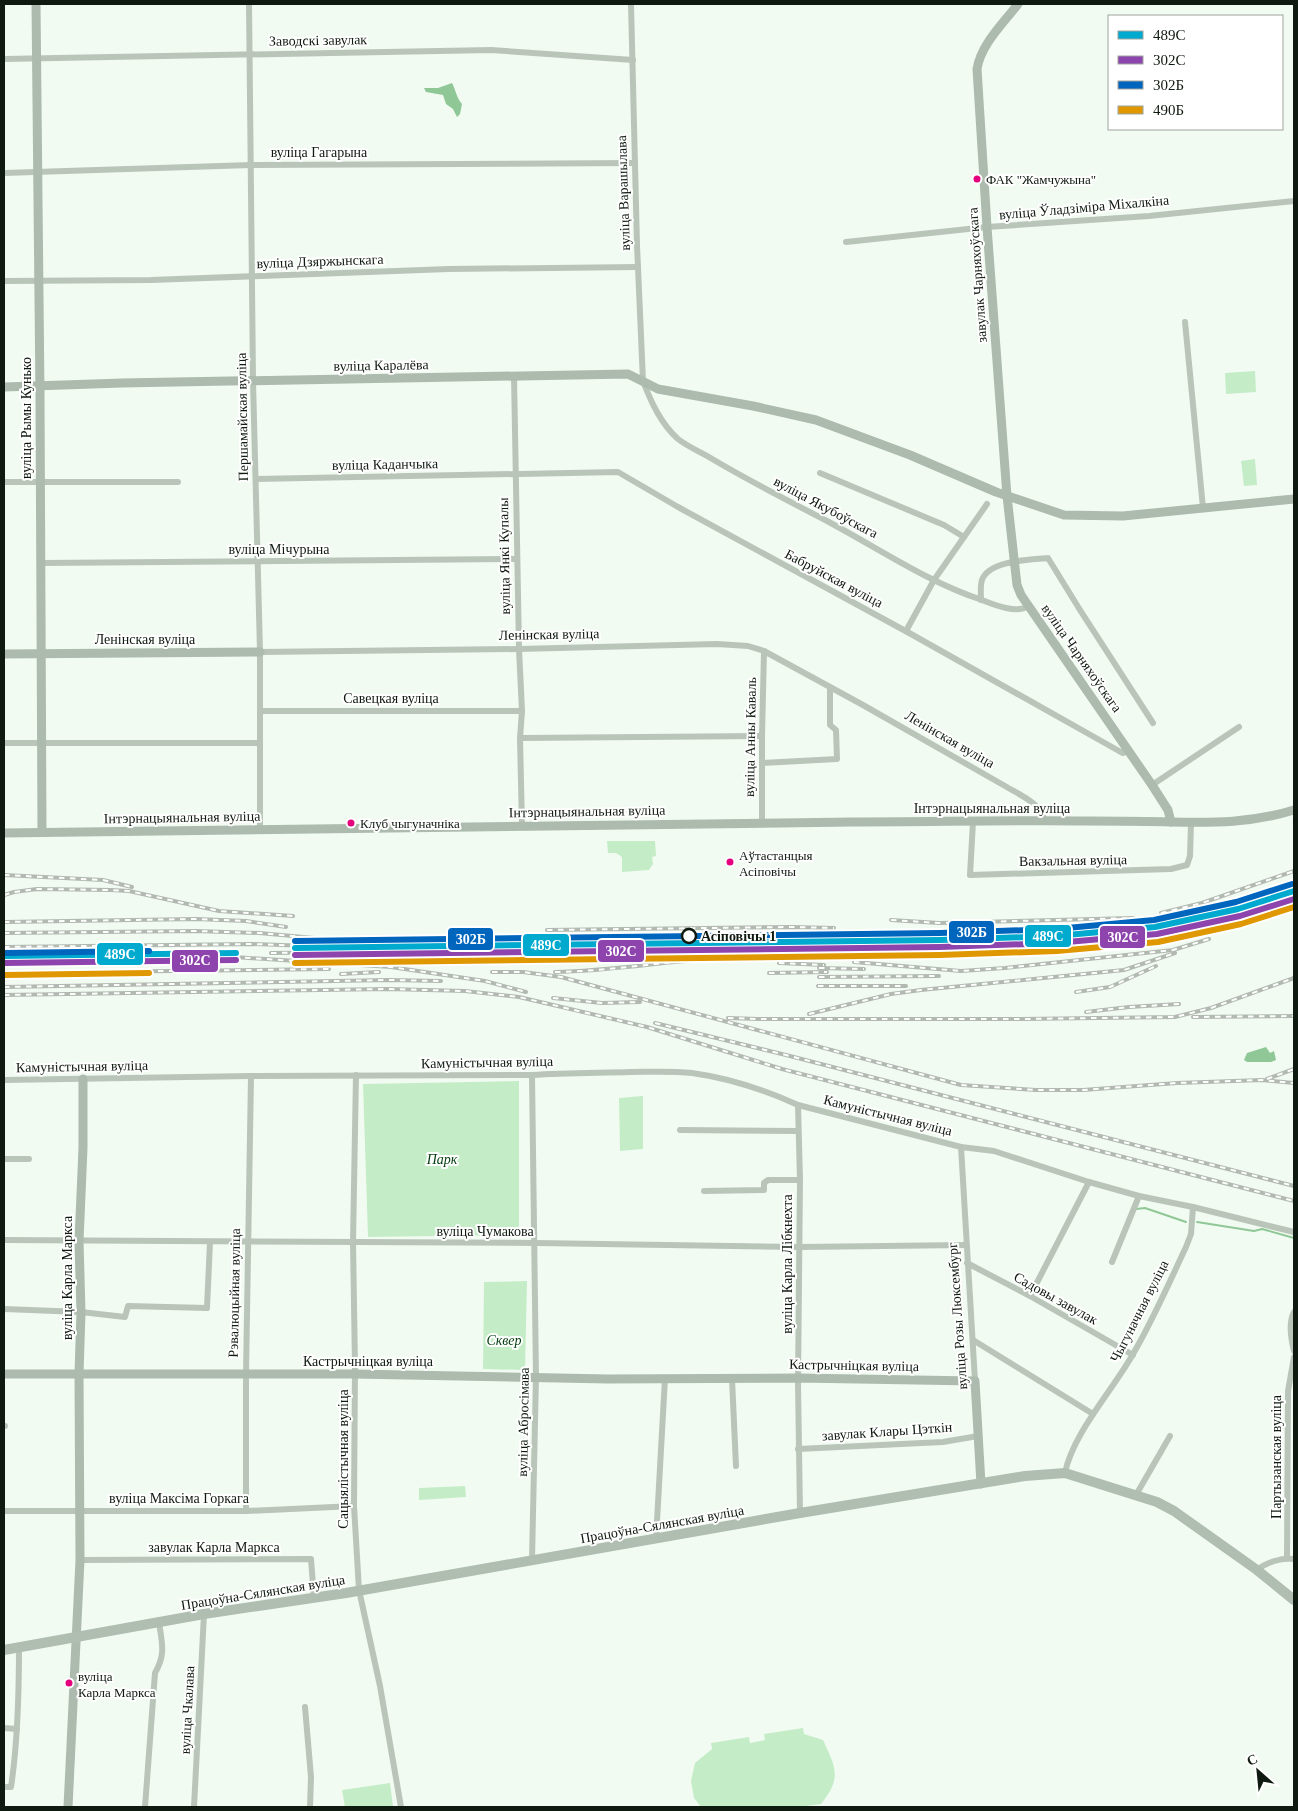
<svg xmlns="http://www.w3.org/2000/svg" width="1298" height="1811" font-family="Georgia,serif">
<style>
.green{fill:#c4edc7}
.water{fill:#8fc896}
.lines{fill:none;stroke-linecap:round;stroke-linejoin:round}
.stream{stroke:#8fc896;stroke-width:2}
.street{stroke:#bac5ba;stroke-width:6}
.secondary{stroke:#adbaae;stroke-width:9}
.primary{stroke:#b0bdb1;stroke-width:10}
.rail-casing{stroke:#b1b9b1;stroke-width:4}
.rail{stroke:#fff;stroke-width:2;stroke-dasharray:5.5;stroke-linecap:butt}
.rail-1-casing{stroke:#fff;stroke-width:10}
.rail-2-casing{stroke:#fff;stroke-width:10}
.rail-3-casing{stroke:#fff;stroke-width:10}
.rail-4-casing{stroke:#fff;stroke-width:10}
.rail-1{stroke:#00a9ce;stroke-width:6}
.rail-2{stroke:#8e44ad;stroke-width:6}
.rail-3{stroke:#0065bd;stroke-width:6}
.rail-4{stroke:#e09802;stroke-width:6}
.bus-dot{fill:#e5007d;stroke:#fff;stroke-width:2}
.stop-dot{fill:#fff;stroke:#0e190f;stroke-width:2.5}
.labels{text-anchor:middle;stroke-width:4;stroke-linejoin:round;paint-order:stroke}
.bus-label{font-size:13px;fill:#0e190f;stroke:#fff;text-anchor:start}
.street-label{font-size:14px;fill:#0e190f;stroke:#fff}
.stop-label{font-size:14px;font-weight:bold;fill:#0e190f;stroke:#fff;text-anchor:start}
.park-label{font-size:14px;font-style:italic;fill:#003a0c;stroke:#fff}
.line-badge{stroke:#fff;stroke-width:2}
.badge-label{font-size:14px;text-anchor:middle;font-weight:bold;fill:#fff}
</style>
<rect width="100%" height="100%" fill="#f2fbf2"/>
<g class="green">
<path d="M1255,371L1256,392L1226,394L1225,373Z"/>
<path d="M1255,459L1257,485L1244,486L1241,461Z"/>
<path d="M607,841H655L656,856L652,857L653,864L649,870L622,872V857L616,853H608Z"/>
<path d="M519,1081V1235L368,1237L363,1084Z"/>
<path d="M643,1096V1149L620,1151L619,1098Z"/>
<path d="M527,1281L525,1370L483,1369L484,1282Z"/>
<path d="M465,1486L466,1497L419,1500V1488Z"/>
<path d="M803,1728L804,1734L823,1740C836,1768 842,1778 821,1804L798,1807H701L694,1798L691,1781L695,1763L712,1749L711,1743L749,1737L750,1743L765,1740L764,1734Z"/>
<path d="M390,1783L393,1807H345L342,1790Z"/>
</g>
<g class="water">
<path d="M452,83C456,90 456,97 462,104L460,114L457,117L453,109L446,104L443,95L426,92L424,88H438Z"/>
<path d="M1266,1047L1270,1053L1274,1051L1276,1060L1271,1062H1247L1244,1060L1247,1053Z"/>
</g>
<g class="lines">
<g class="stream">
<path d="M1136,1209L1145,1208L1186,1222"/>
<path d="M1197,1222L1254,1231L1262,1229L1294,1238"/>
</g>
<g class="street">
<path d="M249,4L253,381L260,652V829"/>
<path d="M631,4L637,245L643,381C651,402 661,424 678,439C688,447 703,453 714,460C751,482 789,501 827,521C878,548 927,582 982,600C995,605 1016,614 1029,606"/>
<path d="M4,59L491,50L633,60"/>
<path d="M4,173L251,165L635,163"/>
<path d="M846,242L987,227L1149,216L1294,201"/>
<path d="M4,281L151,280L449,269L638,267"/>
<path d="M1185,322L1203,508"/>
<path d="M514,376L519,649L522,711L520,738L522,826"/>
<path d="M820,473L944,525L964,537"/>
<path d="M256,479L618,472L678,507L911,634L1119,751L1123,753L1129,750"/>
<path d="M4,482H178"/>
<path d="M41,563L517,559"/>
<path d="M981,600C981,594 980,586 982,580C989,560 1031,560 1048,558L1080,610L1153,723"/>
<path d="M906,631L934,580L987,504"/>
<path d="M260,652L519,649L717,644L748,646L764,651L863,705L1005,786C1018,794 1043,804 1044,821"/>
<path d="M260,711H522"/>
<path d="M520,738L762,736"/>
<path d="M4,743H259"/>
<path d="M762,763L837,759L836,730L830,725V688"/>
<path d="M1152,785L1239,727"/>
<path d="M973,822L970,875L1171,869L1187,865L1190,856L1191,823"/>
<path d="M762,823V736L764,651"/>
<path d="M356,1075L353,1242L355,1366L354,1506L359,1590L380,1686L401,1807"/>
<path d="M532,1075L536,1377L532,1560"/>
<path d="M4,1080L251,1076L532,1075C565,1073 598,1073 631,1072C652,1072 672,1071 692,1073C728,1078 765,1090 798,1105L961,1147L994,1151L1089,1182L1139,1196L1193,1207L1294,1232"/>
<path d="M798,1105L800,1180L798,1383L800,1513"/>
<path d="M680,1130L798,1131"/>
<path d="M961,1147L975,1381"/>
<path d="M4,1159H29"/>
<path d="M704,1191L764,1190V1183L768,1180H800"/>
<path d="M4,1240L536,1243L800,1247L966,1245"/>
<path d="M1112,1262L1139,1196"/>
<path d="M967,1263L1030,1296L1133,1355"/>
<path d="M1030,1296L1089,1182"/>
<path d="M4,1309L81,1312L125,1317L128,1306L207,1308L210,1242"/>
<path d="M1294,1312C1288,1323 1291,1339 1294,1351"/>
<path d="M973,1340L1093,1414"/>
<path d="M732,1379L736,1466"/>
<path d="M4,1426H5"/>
<path d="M798,1449L943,1442L978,1436"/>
<path d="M1065,1473C1073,1433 1113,1390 1133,1354C1153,1320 1169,1283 1186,1247L1191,1234L1193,1207"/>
<path d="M1136,1495L1170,1436"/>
<path d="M4,1511H246L354,1506"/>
<path d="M246,1511V1374L251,1076"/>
<path d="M656,1539L665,1378"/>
<path d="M1287,1558L1288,1391L1294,1357"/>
<path d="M80,1560L311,1559L314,1598"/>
<path d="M1257,1570C1267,1562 1281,1558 1294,1559"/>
<path d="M305,1707L311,1777L310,1807"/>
<path d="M4,1728L17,1729"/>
<path d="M4,1787H11C18,1741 19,1694 19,1647"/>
<path d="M145,1807L155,1673C166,1654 162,1644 159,1622"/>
<path d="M194,1807L204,1614"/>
</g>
<g class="secondary">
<path d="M36,4L40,395L42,832"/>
<path d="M1018,4C1003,24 981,44 977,69L987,227L1007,496L1017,585L1021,595L1152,785L1168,810L1171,822"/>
<path d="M4,387L122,383L628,374L658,389L753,406L816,420L910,455L996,492L1064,515L1123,516L1294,499"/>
<path d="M4,654L260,652"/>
<path d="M4,833L853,822C931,822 1009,820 1088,821C1115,821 1143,821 1171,822C1214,823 1252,823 1294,810"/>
<path d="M4,1374H354L608,1379L798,1378L975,1381L981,1484"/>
<path d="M68,1807L80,1560L79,1374L81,1312L79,1241L83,1148V1079"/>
</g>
<path class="primary" d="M4,1650L204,1614L346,1593L800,1513L1025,1476L1065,1473L1157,1502L1174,1511L1257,1570L1294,1600"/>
<g class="rail-casing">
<g id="rail">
<path d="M4,875L103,880L132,887"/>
<path d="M4,895L14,892L37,889L111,890L129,891L219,911L293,916"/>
<path d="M1161,913L1202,903L1294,871"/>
<path d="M891,920L939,923L1133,918"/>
<path d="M4,922L196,919L246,921L286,927"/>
<path d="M547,930L792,927L834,928"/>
<path d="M4,933L196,931L259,933L393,945"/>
<path d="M443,946L507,938L537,937L1038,932L1124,926L1154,921L1236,904L1294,885"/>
<path d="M883,946L940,940"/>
<path d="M4,947L252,944L309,946"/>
<path d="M271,953L890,945"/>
<path d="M234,957L391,967L485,981L526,992"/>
<path d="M854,962L961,971L1005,968L1173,950L1209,939"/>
<path d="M779,963L824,965"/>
<path d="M819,968L864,969"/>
<path d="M492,972H523L561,977L961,1085L1036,1090H1083L1177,1083L1262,1080L1294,1083"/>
<path d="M555,972C619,971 683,958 747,957C830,955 913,956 996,953C1039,952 1082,951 1125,947C1182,941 1240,927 1294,909"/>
<path d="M4,973L329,969"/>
<path d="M769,973L827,972"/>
<path d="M341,974L379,972"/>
<path d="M819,977L939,976"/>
<path d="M818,986H906"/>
<path d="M4,987L388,980L441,981"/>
<path d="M1076,992L1110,987L1156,966"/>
<path d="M4,995L388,989L465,991L519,997L647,1027L782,1069L1294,1201"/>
<path d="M553,998L602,1003L640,1002"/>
<path d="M1086,1012L1129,1007L1179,1004"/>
<path d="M809,1014L891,994L921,990L1124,970L1175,953"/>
<path d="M1193,1017L1294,1016"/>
<path d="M728,1018L758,1019H1022L1175,1017L1211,1008L1294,978"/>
<path d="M655,1023L786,1055L1294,1186"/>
<path d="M1267,1079L1294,1069"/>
</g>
</g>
<use href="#rail" class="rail"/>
<g class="rail-1-casing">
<g id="rail-1">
<path d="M295,948L940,940L1056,936L1155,927L1238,909L1294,891"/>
<path d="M4,956L236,953"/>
</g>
</g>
<g class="rail-2-casing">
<g id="rail-2">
<path d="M295,955L940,947L1056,943L1157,934L1240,916L1294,899"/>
<path d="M4,963L236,960"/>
</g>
</g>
<g class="rail-3-casing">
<g id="rail-3">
<path d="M295,941L940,933L1056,929L1154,920L1236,902L1292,884"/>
<path d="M4,953L149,951"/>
</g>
</g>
<g class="rail-4-casing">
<g id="rail-4">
<path d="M295,963L940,955L1057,951L1158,942L1241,924L1294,907"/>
<path d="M4,975L149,973"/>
</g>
</g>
<use href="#rail-1" class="rail-1"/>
<use href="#rail-2" class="rail-2"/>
<use href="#rail-3" class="rail-3"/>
<use href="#rail-4" class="rail-4"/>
</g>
<g class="bus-dot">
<circle cx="977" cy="179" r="4.5"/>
<circle cx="351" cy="823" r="4.5"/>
<circle cx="730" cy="862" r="4.5"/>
<circle cx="69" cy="1683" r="4.5"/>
</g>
<circle class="stop-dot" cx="689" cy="936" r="7"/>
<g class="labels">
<g class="bus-label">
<text x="986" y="184">ФАК "Жамчужына"</text>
<text x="360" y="828">Клуб чыгуначніка</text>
<text x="739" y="860">Аўтастанцыя<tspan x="739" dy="16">Асіповічы</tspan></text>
<text x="78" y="1681">вуліца<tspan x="78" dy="16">Карла Маркса</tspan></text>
</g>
<g class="street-label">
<text transform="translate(318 40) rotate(-1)" y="5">Заводскі завулак</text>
<text x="319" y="157">вуліца Гагарына</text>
<text transform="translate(623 193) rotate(-92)" y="5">вуліца Варашылава</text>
<text transform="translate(1084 207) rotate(-5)" y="5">вуліца Ўладзіміра Міхалкіна</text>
<text transform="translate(320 261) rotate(-2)" y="5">вуліца Дзяржынскага</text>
<text transform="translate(977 275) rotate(-94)" y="5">завулак Чарняхоўскага</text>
<text transform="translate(381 365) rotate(-1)" y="5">вуліца Каралёва</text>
<text transform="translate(242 417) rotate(-91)" y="5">Першамайская вуліца</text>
<text transform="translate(26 418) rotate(-90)" y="5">вуліца Рымы Кунько</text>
<text transform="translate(385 464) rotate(-1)" y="5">вуліца Каданчыка</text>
<text transform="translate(826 507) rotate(28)" y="5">вуліца Якубоўскага</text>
<text x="279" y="554">вуліца Мічурына</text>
<text transform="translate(504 556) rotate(-91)" y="5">вуліца Янкі Купалы</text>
<text transform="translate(834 578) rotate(28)" y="5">Бабруйская вуліца</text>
<text transform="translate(549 634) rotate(-1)" y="5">Ленінская вуліца</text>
<text x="145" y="644">Ленінская вуліца</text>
<text transform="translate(1082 658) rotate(55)" y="5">вуліца Чарняхоўскага</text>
<text x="391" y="703">Савецкая вуліца</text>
<text transform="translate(750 737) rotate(-89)" y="5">вуліца Анны Каваль</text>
<text transform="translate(950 739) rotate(30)" y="5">Ленінская вуліца</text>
<text x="992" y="813">Інтэрнацыянальная вуліца</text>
<text transform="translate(587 811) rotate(-1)" y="5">Інтэрнацыянальная вуліца</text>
<text transform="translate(182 817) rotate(-1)" y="5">Інтэрнацыянальная вуліца</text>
<text transform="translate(1073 860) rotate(-1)" y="5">Вакзальная вуліца</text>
<text transform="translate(487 1062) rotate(-1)" y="5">Камуністычная вуліца</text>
<text transform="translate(82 1066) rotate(-1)" y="5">Камуністычная вуліца</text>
<text transform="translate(888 1115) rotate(14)" y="5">Камуністычная вуліца</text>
<text x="485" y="1236">вуліца Чумакова</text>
<text transform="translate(787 1264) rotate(-90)" y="5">вуліца Карла Лібкнехта</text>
<text transform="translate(67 1278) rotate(-90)" y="5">вуліца Карла Маркса</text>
<text transform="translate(234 1293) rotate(-89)" y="5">Рэвалюцыйная вуліца</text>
<text transform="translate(1056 1298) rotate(29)" y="5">Садовы завулак</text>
<text transform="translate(1139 1311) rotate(-63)" y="5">Чыгуначная вуліца</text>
<text transform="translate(957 1316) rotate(-94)" y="5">вуліца Розы Люксембург</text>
<text x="368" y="1366">Кастрычніцкая вуліца</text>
<text transform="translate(854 1365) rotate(1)" y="5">Кастрычніцкая вуліца</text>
<text transform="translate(523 1422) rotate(-89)" y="5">вуліца Абросімава</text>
<text transform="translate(887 1431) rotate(-4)" y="5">завулак Клары Цэткін</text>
<text transform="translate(1276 1457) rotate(-90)" y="5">Партызанская вуліца</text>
<text transform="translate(343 1459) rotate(-90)" y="5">Сацыялістычная вуліца</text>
<text x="179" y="1503">вуліца Максіма Горкага</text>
<text transform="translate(662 1524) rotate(-10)" y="5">Працоўна-Сялянская вуліца</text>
<text x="214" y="1552">завулак Карла Маркса</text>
<text transform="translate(263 1592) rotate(-9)" y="5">Працоўна-Сялянская вуліца</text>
<text transform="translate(187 1710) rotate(-87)" y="5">вуліца Чкалава</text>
</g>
<g class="stop-label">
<text x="701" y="941">Асіповічы 1</text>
</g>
<g class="park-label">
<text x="442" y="1164">Парк</text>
<text x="504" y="1345">Сквер</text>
</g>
</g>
<g class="line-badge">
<rect x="948" y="920" width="47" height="24" rx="5" fill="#0065bd"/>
<rect x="1024" y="924" width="48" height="24" rx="5" fill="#00a9ce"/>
<rect x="1099" y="925" width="47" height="24" rx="5" fill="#8e44ad"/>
<rect x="447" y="927" width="47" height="24" rx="5" fill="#0065bd"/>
<rect x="522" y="933" width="48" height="24" rx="5" fill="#00a9ce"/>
<rect x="597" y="939" width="48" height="24" rx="5" fill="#8e44ad"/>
<rect x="96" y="942" width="48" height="24" rx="5" fill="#00a9ce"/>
<rect x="171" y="949" width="48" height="24" rx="5" fill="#8e44ad"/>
</g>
<g class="badge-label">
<text x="972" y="937">302Б</text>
<text x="1048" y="941">489С</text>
<text x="1123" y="942">302С</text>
<text x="471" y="944">302Б</text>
<text x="546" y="950">489С</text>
<text x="621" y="956">302С</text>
<text x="120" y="959">489С</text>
<text x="195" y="965">302С</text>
</g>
<rect width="1298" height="1811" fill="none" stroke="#0e190f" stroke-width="10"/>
<rect x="1108" y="15" width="175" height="115" fill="#ffffff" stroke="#9fa39f"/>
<rect x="1118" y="31" width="25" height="8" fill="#00a9ce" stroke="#9fa39f"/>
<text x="1153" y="40" font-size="15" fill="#0e190f">489С</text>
<rect x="1118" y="56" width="25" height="8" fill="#8e44ad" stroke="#9fa39f"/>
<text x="1153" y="65" font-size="15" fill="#0e190f">302С</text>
<rect x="1118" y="81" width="25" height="8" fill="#0065bd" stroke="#9fa39f"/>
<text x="1153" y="90" font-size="15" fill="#0e190f">302Б</text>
<rect x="1118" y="106" width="25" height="8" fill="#e09802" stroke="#9fa39f"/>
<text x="1153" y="115" font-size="15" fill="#0e190f">490Б</text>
<g transform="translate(1258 1771) rotate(333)" stroke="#ffffff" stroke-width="4" paint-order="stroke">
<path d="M0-4L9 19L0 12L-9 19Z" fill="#0e190f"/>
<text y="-8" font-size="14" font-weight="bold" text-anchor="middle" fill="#0e190f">С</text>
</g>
</svg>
